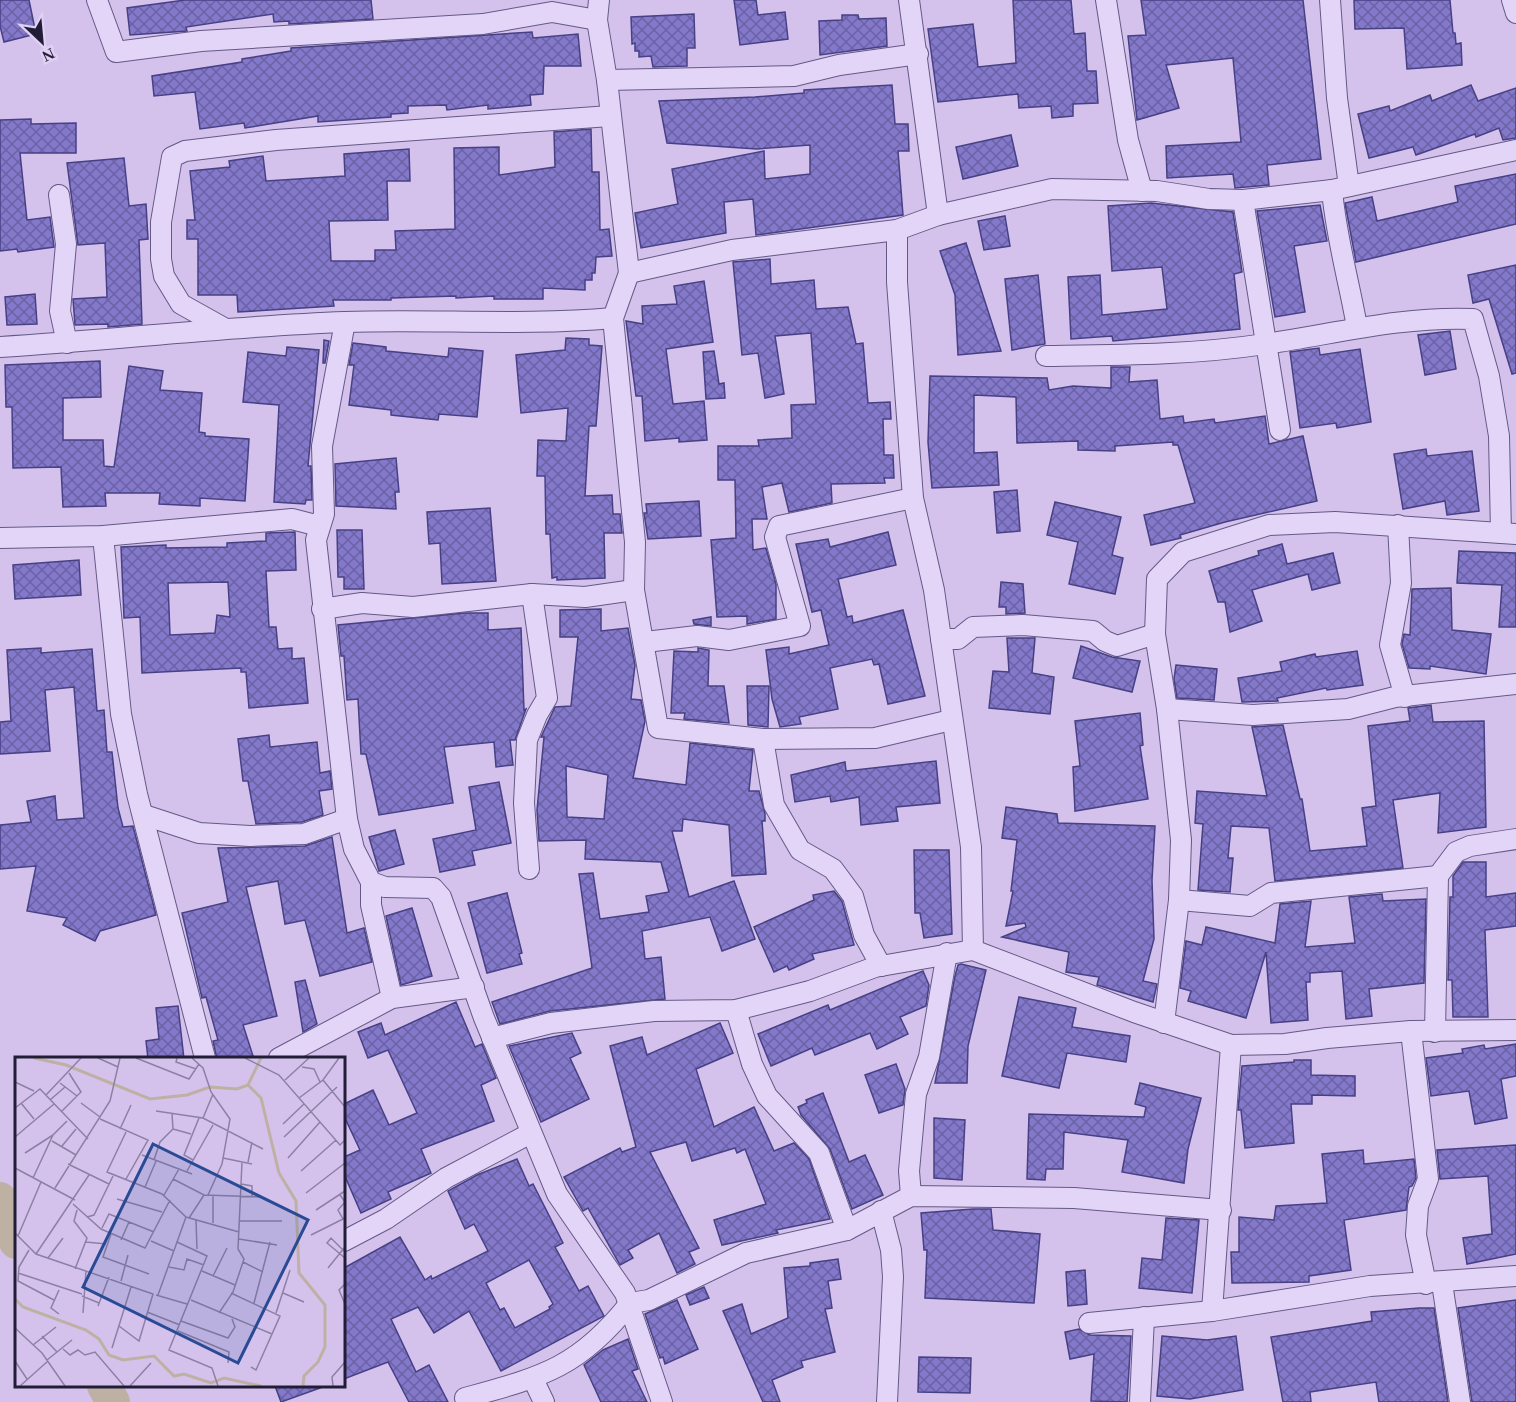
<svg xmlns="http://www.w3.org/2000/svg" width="1516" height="1402" font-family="Georgia,serif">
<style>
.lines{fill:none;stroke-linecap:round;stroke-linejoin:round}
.river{stroke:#bfb0a4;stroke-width:34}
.building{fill:url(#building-cross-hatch);stroke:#474085;stroke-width:1.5;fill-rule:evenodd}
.minor-casing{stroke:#645986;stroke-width:22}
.minor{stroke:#e3d5f8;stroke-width:20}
.inset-river{fill:none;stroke:#bfb0a4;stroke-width:3}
.inset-road{fill:none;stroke:#8d80a4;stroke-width:1.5}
.view{fill:#2b4a94;fill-opacity:0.15;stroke:#2b4a94;stroke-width:3}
.inset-edge{fill:none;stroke:#221d36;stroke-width:3}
</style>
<defs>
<pattern id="building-cross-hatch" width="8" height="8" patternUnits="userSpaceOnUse" patternTransform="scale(1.5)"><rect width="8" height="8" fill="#8378ca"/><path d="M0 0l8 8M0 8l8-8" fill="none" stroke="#6b62a5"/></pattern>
</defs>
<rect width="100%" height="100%" fill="#d4c2ed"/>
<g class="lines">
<g class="river">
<path d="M0,1199L16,1242"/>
<path d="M104,1386L113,1402"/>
</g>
</g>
<g class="building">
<path d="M0,0H29L36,34L4,42L0,26Z"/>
<path d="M185,0H371L373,19L289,24V21L274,22L273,14L186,27L187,31L130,35L127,8Z"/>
<path d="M734,0H756L758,15L785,12L788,39L740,45Z"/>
<path d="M1013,0H1071L1074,34L1085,33L1087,71H1096L1098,103L1073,104V116L1052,118L1051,106L1019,108L1018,94L938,102L928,29L973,24L978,67L1016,63Z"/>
<path d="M1141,0H1303L1321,159L1267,165L1269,185L1235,188L1233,174L1167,178L1166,146L1241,142L1233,58L1166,65L1179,108L1137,120L1128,36L1146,35Z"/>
<path d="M1354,0H1450L1453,33H1455L1456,44L1461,43L1462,65L1407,69L1404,28L1355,29Z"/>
<path d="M694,14L695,48H687V66L653,67L651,56L639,57V51H635V43L632,44L631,17Z"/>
<path d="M842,15H858L859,19L886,18L887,46L820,55L819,21L842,20Z"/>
<path d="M532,32L533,38L578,34L581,66H544L543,94L530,95L531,105L488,109V105L447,110L446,105L408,106V113L391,114V117L318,122V116L245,128L244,123L200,129L195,92L154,96L152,76L242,62V59L291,51V48Z"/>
<path d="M892,85L895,124H908L909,151H898L903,215L756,235L753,199L724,202L726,233L641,248L635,213L678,204L672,169L764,151L765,179L810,174V145L757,149L667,143L659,101L755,97L804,93V90Z"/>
<path d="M1471,85L1478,101L1516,88V138L1503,140L1499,128L1476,137L1475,134L1416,155L1413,147L1369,158L1358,114L1389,106L1390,111L1430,95L1432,101Z"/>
<path d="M31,119V124L76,123V153H20L27,220L50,217L54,247L18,252L17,249L0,251V120Z"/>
<path d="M591,129L592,172H599L600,230L609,229L612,256L596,257L595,273H592V280H585V290L543,288V299H494V296L456,298V296L391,298V300H333L334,306L238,312L237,295H198V239H187V220H195L190,171L230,167L229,161L263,156L266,181L345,176L344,154L409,149L410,181H387L388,220L329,221L331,261H375V250H396L395,231L455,229L454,148L499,147V175L555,167L554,132Z"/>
<path d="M1011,135L1018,166L963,179L956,147Z"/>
<path d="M124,158L129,206L146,204L148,239L139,240L142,324L108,327V324L75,325L73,299L107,297L105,243L78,245L67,163Z"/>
<path d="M1516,174V224L1356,262L1345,203L1372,197L1377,221L1458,202L1455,186Z"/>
<path d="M1151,203L1233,212L1242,272L1234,274L1240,329L1113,341L1112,336L1071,339L1068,277L1100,275L1102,315L1167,309L1162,267L1112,271L1108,206Z"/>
<path d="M1320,205L1327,241L1294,246L1305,312L1275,317L1257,211Z"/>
<path d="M1005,216L1010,246L984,250L978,221Z"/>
<path d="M966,243L1001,351L958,355L955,295L940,251Z"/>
<path d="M770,259L771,284L814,280L816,309L848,307L856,344L863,343L868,403L890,402L891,419H883L884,455H893L894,478H884L885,483L831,484L832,503L789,512L782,483L762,487L767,519H752L753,550L766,548L776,584V619L747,624V616L717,617L711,540L736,538L735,480H718V446H759L758,440L792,438L791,405L816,404L811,333L775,336L784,394L765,398L758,353L742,355L733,262Z"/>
<path d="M1516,265V373L1512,374L1489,299L1473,303L1468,275Z"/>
<path d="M1038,275L1045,344L1012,350L1005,279Z"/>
<path d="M704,281L713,342L666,349L673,404L704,401L707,440L679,442V438L645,441L642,396H636L626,321L643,324L642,306L677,304L674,286Z"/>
<path d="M35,294L37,324L7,325L5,297Z"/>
<path d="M1450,331L1456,369L1425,375L1418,335Z"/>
<path d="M566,338L589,339V345L602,346L596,426H589L585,496L612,495L613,514H620L622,533H604L605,578L557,580V577L552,578L550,534H546L545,476H537L538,440L566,441L568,408L521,413L516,355L565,350Z"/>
<path d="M324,340L329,341L325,363H323Z"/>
<path d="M353,343L386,347V351L448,357L449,348L483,351L477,417L439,414L438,420L391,415V410L349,405L354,365H349Z"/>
<path d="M287,347L319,350L308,466H311L312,500H306L305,504L274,502L279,405L243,402L248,352L286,356Z"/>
<path d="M1319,348L1320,355L1360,349L1371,422L1337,428L1336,423L1300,428L1290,352Z"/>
<path d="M714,351L719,384L724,383L725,398L706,399L703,352Z"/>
<path d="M100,361L101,397L63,398V440H103L104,466L114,467L129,366L163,371L160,390L202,393L199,432L205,433V436L249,439L245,501L200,498V506L159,504L160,493H105L106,506L63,507L61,467L13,468L12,407H6L5,365Z"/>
<path d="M1111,367H1130L1129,382L1157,380L1160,419L1183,416L1184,423L1214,419L1215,423L1265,416L1269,444L1303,436L1317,501L1225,522L1180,535L1181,538L1151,545L1144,515L1195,503L1178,445H1173V442L1115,446V451L1078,450V441L1017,443L1016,397L974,395V453L997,452L999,485L932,488L928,442L930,376L1047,378L1049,390L1073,386L1111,388Z"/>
<path d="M1426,449L1427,456L1472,451L1479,511L1447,515L1445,501L1403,509L1394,454Z"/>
<path d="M396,458L399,492H395L396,509L336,506L335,464Z"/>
<path d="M1017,490L1020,531L997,533L994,492Z"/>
<path d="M699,501L701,536L648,539L644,513H647L646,504Z"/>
<path d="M1055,502L1121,517L1112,555L1123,558L1115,594L1069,584L1078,542L1047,535Z"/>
<path d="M490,508L496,581L442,584L440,543L429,544L427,512Z"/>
<path d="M337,530H362L364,589H344V577H338Z"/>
<path d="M295,532L296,570L266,571L269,627H276L278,649L292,648V659L304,658L308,703L249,708L246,672H241V668L142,673L140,617L124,618L121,547L166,545V548L227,547V543L266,541V533ZM228,582L230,617L217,615L215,633L170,635L168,583Z"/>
<path d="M888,532L896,565L838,579L847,617L852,616L853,623L903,610L925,696L888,704L879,664L874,665L872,659L830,668L838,709L799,717L801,724L780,727L772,699L766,650L789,647V654L829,645L821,610L812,612L796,544L828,539L830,547Z"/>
<path d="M1282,544L1287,564L1333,553L1340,583L1312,590L1308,574L1252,590L1262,621L1230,632L1225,602H1218L1209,571L1259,555L1258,551Z"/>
<path d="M1459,551L1516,553V627H1499L1502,585L1457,583Z"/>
<path d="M79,560L81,595L15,599L13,565Z"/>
<path d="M1001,582L1023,584L1025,613L1006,614V607H999Z"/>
<path d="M1451,588L1452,630L1491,634L1486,674L1430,666V669L1409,668L1402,644L1404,634L1410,635L1412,589Z"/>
<path d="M601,609V631L628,628L635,665L631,699L641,700L645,721L633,778L686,785L690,743L753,750L749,791H759L765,813V821H762L766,874L732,876L729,825L683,819L682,831H672L689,897L734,881L755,939L722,951L710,917L642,931L645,959L661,957L665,999L550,1011L500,1024L492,1002L592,968L579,874L593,873L600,919L649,912L646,896L669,892L661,862L585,859L586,840L539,841L537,810L544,737H541L555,707L571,706L578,637H560V610ZM566,766L608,775L604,819L567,817Z"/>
<path d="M465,613H488V630L521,628L524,710L526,709L515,740H510L513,765L496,767L494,742L444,747L453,803L379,815L366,754H361L358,699L347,700L344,656H341L338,625Z"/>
<path d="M711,617V626L694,624L693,620Z"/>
<path d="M1007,638H1035L1032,673L1054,677L1050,714L989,708L993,671L1009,672Z"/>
<path d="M1081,646L1112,657L1140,661L1132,692L1073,678Z"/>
<path d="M41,648V653L92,649L97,711L104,710L107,752H112L118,808L123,827L133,826L156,915L100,931L95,941L63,925L67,918L27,911L36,866L0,869V825L31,822L27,801L55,796L57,820L84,818L74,687L45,690L50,751L0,754V722L11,721L7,650Z"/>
<path d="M698,648L709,650L708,686H724L729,723L684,719L685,713H671L674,651L698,652Z"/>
<path d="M1357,651L1363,685L1327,690L1326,688L1277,698L1278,701L1242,702L1238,678L1282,671L1280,662L1315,654L1316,657Z"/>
<path d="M1176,665L1217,669L1214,700L1177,698L1174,679Z"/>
<path d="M747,686H769L768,727L748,725Z"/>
<path d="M1431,705L1433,722L1484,721L1486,827L1438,833L1440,793L1393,800L1403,868L1275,881L1269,828L1231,826L1228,858H1233L1230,892L1198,890L1203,824L1195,823L1197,791L1267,796L1252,727L1283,725L1300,799H1302L1310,851L1367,846L1362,808L1376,806L1368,726L1410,721L1408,708Z"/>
<path d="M1140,713L1143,745L1140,746L1148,799L1075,811L1073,767L1080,766L1075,721Z"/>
<path d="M269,735L270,747L317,742L320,773L330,771L332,789L319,791L323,815L302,822L256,824L248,781H243L238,739Z"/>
<path d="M936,761L940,803L896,807L898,821L861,825L859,797L831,802L830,796L795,802L791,775L845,762L846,771Z"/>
<path d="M499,782L511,843L472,851L475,865L440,872L433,839L476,830L469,787Z"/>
<path d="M1006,807L1057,814L1058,823L1155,826L1152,880L1154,939L1143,981L1157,984L1153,1002L1097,985L1099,977L1066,972L1069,952L1002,937L1026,927L1025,923L1006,926L1013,891H1011L1017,840L1002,838Z"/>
<path d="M395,830L404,864L379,871L369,837Z"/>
<path d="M332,837L347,933L364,928L372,962L320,976L305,920L285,924L278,881L246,887L277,1016L243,1025L254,1059H217L213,1041L218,1040L206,997L202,998L182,913L228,902L218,848L305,846Z"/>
<path d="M914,850H949L952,934L924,938L920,913H915Z"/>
<path d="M1463,862H1486V897L1516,893V926L1485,930L1488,1017H1453L1452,980H1448L1450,897H1453V876Z"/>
<path d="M834,891L842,901L854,945L812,954L814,959L789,970L787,966L774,972L754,927L814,900L813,895Z"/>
<path d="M507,893L522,953L519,954L522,964L487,973L468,903Z"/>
<path d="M1382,894L1383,901L1426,899L1424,983L1369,989L1372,1016L1346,1019L1342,971L1310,973V982H1306L1308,1020L1271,1023L1266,952L1246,1018L1188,1001L1191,991L1180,988L1186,941L1202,945L1206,927L1275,943L1280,904L1311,901L1305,947L1355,943L1349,897Z"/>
<path d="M412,908L432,976L401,985L386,916Z"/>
<path d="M961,964L986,970L968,1046L967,1083H935L955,976L958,965Z"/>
<path d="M923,971L929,985L926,1006L900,1017L908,1034L877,1049L870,1033L815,1055L812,1048L771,1066L758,1034L828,1005L830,1010Z"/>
<path d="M305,980L317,1024L303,1032L295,982Z"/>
<path d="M1019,997L1076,1008L1072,1027L1130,1036L1126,1062L1067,1053L1059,1088L1002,1076Z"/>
<path d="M456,1002L475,1047L482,1044L496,1078L481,1085L494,1121L421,1149L431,1173L388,1192L391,1199L361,1213L344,1174V1157L360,1150L344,1116V1104L373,1090L389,1125L417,1113L388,1050L368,1058L358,1032L381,1023L385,1035Z"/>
<path d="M178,1006L184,1059H148L146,1041L159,1039L156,1008Z"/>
<path d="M720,1023L733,1053L696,1069L714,1127L754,1107L774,1151L794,1143L809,1159L830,1219L776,1230L778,1233L722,1245L714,1220L766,1204L745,1149L737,1153L735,1148L692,1161L686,1142L650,1152L699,1248L689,1252L695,1264L677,1273L659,1233L628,1250L633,1258L620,1265L588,1208L583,1211L564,1177L620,1148L622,1152L636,1147L610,1046L642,1037L647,1055Z"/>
<path d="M572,1033L581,1053L570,1058L589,1099L541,1122L509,1046Z"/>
<path d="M1516,1044V1076L1501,1079L1507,1118L1475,1124L1469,1091L1431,1096L1426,1058L1463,1053L1462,1049L1484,1045L1485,1049Z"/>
<path d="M1294,1060H1311V1075L1355,1076V1096L1312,1095V1104H1291L1294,1143L1245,1148L1241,1110H1238L1242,1066L1294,1062Z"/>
<path d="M896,1064L905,1089L903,1105L879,1113L865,1075Z"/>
<path d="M1140,1083L1201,1098L1188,1149L1184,1183L1122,1172L1128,1140L1064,1132L1063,1169H1046L1045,1180L1027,1179L1029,1114L1144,1117L1146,1107L1135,1104Z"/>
<path d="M823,1093L849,1162L865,1155L883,1195L852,1209L830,1149L801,1115L798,1107L807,1103L806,1100Z"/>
<path d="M934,1118L965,1120L962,1180L934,1178Z"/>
<path d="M1516,1145V1254L1467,1264L1463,1238L1492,1234L1488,1176L1440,1179L1437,1150Z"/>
<path d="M1363,1150L1364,1164L1414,1159L1416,1178L1412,1186L1409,1187L1406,1210L1344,1220L1351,1270L1309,1276V1282L1232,1283L1231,1252H1239V1217L1274,1220L1276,1206L1327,1203L1322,1154Z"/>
<path d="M517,1159L529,1186L533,1184L563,1243L555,1247L579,1291L588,1286L604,1316L501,1371L469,1311L434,1333L418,1307L391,1319L416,1372L429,1365L448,1402H409L388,1362L344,1379V1268L400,1237L425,1280L431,1276L432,1279L488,1251L474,1224L465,1229L448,1191L477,1175ZM529,1260L553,1304L549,1307L550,1309L515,1328L504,1308L500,1310L486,1283Z"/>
<path d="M973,1209H991L993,1230L1040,1234L1034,1303L925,1298L927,1250H924L921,1213Z"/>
<path d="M1166,1218L1199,1220L1192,1293L1139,1288L1142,1258L1162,1260Z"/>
<path d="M838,1259L841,1279L828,1281L832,1308L825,1309L835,1352L801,1361L803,1367L772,1380L780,1402H763L723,1311L742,1304L751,1334L788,1318L784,1268L810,1266V1263Z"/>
<path d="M1085,1270L1087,1304L1068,1306L1066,1272Z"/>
<path d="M704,1287L709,1298L690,1305L686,1295Z"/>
<path d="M677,1300L698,1349L665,1364L663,1357L660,1358L645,1314Z"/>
<path d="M1516,1300V1402H1472L1458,1308Z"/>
<path d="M1419,1308H1434L1448,1402H1379L1376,1382L1310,1392L1311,1402H1283L1271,1337L1372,1321L1371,1312Z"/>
<path d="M1079,1329L1090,1335L1131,1336L1127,1402L1091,1401L1094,1354L1070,1359L1065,1332Z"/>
<path d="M1162,1336L1207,1340L1236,1336L1243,1390L1190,1399L1157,1396Z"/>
<path d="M628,1339L638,1369L632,1371L647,1402H601L584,1365L603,1350Z"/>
<path d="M919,1357L971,1358L970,1393L918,1392Z"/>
<path d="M275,1386H322L323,1387L281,1402Z"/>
</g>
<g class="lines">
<g class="minor-casing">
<g id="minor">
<path d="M97,0L116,52L201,41L483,24L552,12L597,20"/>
<path d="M599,0L597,20L607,80L629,273L613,318L635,542L634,590L658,728L763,739L875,738L951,720"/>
<path d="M909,0L938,215L1052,189L1157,191L1209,199L1243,200L1332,190L1516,150"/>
<path d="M1106,0L1128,140L1142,191"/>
<path d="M1330,0L1337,98L1349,186"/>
<path d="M1512,0L1516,13"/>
<path d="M607,80L794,76L839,65L918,54"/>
<path d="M1332,190C1336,237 1349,281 1357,327"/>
<path d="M59,195L66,244L60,311L67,343"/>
<path d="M1243,200L1280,430"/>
<path d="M897,230V282L913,498L934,590L971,847L973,950"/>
<path d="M629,273L732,250L897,230L938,215"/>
<path d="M345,322L322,446L324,514L316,540L347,819L354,849L371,882L385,887L433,888L441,897L484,1018L557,1194L625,1293L662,1402"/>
<path d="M224,328L181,304L164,276L161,259V222L172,157L185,151L276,140L610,116"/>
<path d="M0,347C115,340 229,326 345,322C434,319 524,326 613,318"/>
<path d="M1046,356C1119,355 1193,355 1265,344C1334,334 1402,316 1473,319L1489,376L1499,436L1501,533"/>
<path d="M1398,525L1401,583L1390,645L1405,697"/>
<path d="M103,536L121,714L137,794L205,1058"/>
<path d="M0,538L103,536L292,519L319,526"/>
<path d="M322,609L362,603L413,607L532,594L585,597L634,590"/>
<path d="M941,639H958L973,627L1023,625L1093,631L1105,641L1117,646L1155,634"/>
<path d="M645,642L697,636L729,640L800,626L775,537L779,526L913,498"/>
<path d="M1167,709L1253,715L1348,709L1395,697L1516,684"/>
<path d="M763,739L774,805L800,850L833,869L853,896L864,935L881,966"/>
<path d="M144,815L199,833L250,836L304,834L347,819"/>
<path d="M529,869L524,803L527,740L537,715L547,698L532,594"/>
<path d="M371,882V905L392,998"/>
<path d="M1179,900L1250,906L1271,893L1438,876"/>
<path d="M736,1010L752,1064L767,1096L819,1153L847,1230"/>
<path d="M1164,1023L1179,900L1181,840L1167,709L1155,634L1157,579L1183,552L1269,525L1335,522L1516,534"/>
<path d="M1411,1031L1428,1179L1418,1206L1416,1235L1426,1284"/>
<path d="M1435,1032L1438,876L1456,852L1470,846L1516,839"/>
<path d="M492,1038L551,1023L654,1011L736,1010L810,991L875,967L973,950L1134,1012L1231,1045L1285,1044L1327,1038L1411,1031L1516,1030"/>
<path d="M279,1058L392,998L474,987"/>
<path d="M911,1196L909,1171L916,1094L929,1057L947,953"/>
<path d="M881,1211L891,1250L893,1277L887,1402"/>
<path d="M344,1241L386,1219L446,1178L531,1133"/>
<path d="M1442,1283L1460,1402"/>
<path d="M1212,1311L1231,1045"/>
<path d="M1089,1323L1212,1311L1370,1286L1516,1276"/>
<path d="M533,1379L544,1402"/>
<path d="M465,1398C541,1377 579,1368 630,1303L649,1300L746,1253L847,1230L911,1196L1074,1198L1221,1210"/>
<path d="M1140,1402L1144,1317"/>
</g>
</g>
<use href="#minor" class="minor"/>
</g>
<g transform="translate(15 1057)">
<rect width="330" height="330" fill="#d4c2ed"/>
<path class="inset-river" d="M19,1L51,8L135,42L172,38L195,30L222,32L233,28M246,1L233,28L246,41L264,116L281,144L284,216L310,248V290L303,305L289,319L288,329M0,242L8,250L71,273L84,282L94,298L108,303L139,299L159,319L169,317L196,326L209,321L246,329"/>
<path class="inset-road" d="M83,1L103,10M121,1L174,22L184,7M162,1L161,5L181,12M177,1L188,11L196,35L215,62L207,107L193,138M230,1L264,18L325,88L330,83M287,10L299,12L305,25M270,23L294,1M308,23L330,50M0,25L19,34M45,26L62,39M31,38L66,1M284,41L308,23L324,1M35,43L50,30M6,46L19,62M66,46L85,60M0,51L25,32L73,82M141,54L188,61L248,92M46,55L66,35L54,16M188,61L198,37M85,62L133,83L111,122M268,67L289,47M105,72L116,48M158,72L176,77M111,75L92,115L147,137L171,160L224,175M0,80L39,47M269,80L322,30M37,84L61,98M47,89L61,72M10,96L38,78M127,98L177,117M208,101L237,107M273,101L305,65M139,103L145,85L158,72L157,57M178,103L169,98L184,61M233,105L237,85M53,107L94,127M0,111L60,143M172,114L198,68M286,114L321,83M18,121L38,78L52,64M158,122L189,138L245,140M226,127L237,129V139M130,130L141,104M40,131L95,44L105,1M291,136L330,106M149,138L164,112M198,138V166M325,138L330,145L323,153L328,162M102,142L147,155M58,147L86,172L130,191L155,143M301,153L330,134M72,160L79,158L98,119M174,161L189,138M181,163L182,192M225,164H267M87,171L94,157L139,175M0,176L21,197L138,237L124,284L104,269M96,177L88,200L134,217M296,178L330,161M3,179L26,125M224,182L262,188M106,183L114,165M136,184L159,194M71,185L91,187M162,185L192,199L154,293L197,311L203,329M14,193L4,210L3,224L39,243M329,194L316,181L312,186L330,201M21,197L74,118M33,201L48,181M228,205L248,215M154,210L169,213L172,202L189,208M313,211L330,190M60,212L72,181L59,164L62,153M187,214L220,228M3,216L67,237M198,219L212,191M106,224L113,198M330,227L324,233L330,247M216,236L265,259L241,313L236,310M268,236L289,245M141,238L172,247M143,238L171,160M67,239L84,246M176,243L257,277M239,246L255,185M83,249L94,220M132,255L165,268M68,256L71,214M204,256L218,235L229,202L223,192L227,105M261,256L275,213M44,257L36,251L44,233M166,264L213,281L220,270L217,262M0,271L27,296L50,329M163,274L214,295L213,306M27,279L42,295M18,288L41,270M97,291L116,230M48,292L55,298L63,293L70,298L80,295L109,329M32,303L57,283M0,304L12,322M5,329L33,304M115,329L136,306M318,329L317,320L330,305"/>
<path class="view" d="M138,87L293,163L223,306L68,230Z"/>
<rect width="330" height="330" class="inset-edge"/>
</g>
<g transform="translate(42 42) rotate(154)" stroke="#e0d1f4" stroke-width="4.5" paint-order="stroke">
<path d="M0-4.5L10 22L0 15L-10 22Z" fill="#221d36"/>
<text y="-9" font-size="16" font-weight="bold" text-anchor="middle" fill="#221d36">N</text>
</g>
</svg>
